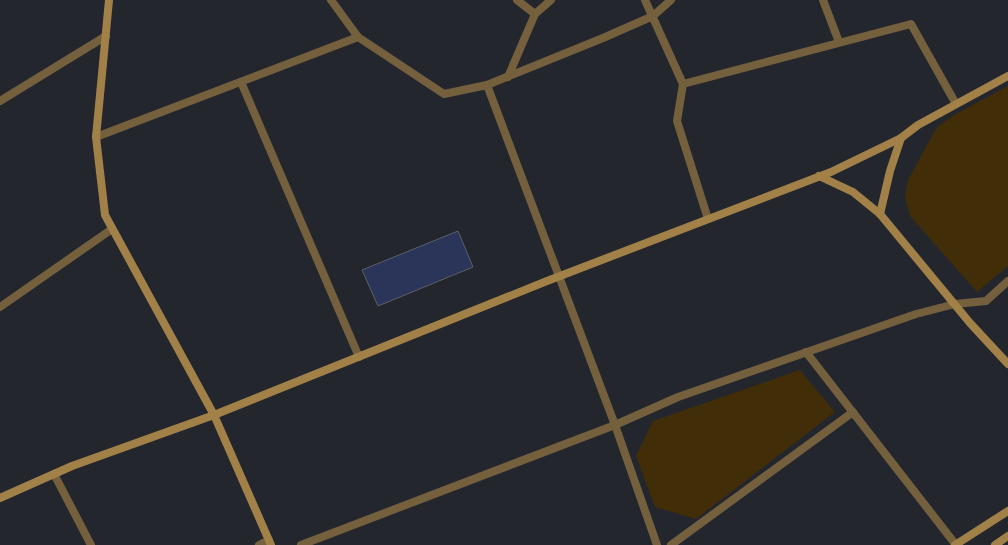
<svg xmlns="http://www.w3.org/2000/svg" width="1008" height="545" font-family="'DejaVu Sans',sans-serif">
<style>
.green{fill:#412e08}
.building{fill:#2b3459;stroke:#5d6069}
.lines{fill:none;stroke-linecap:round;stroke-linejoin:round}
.street{stroke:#75603e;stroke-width:8}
.secondary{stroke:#a18147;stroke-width:8}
</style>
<rect width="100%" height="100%" fill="#24262e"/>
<g class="green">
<path d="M1008,86V266L977,292L910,216L905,196L908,180L937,127L954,115Z"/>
<path d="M800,370L835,412L696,519L655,507L636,456L653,421Z"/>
</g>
<path class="building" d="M458,231L473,267L378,306L362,270Z"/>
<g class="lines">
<g class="street">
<path d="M331,0L358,37L444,94L487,85L603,38L653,16L671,0"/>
<path d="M517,0L535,14"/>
<path d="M645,0L683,84L677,121L708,219"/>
<path d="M823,0L839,42"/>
<path d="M508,77L535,14L551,0"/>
<path d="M241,82L359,357"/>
<path d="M683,84L911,24L956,104"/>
<path d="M487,85L615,425L657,545"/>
<path d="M0,101L106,36"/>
<path d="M96,137L358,37"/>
<path d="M0,307L112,229"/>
<path d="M806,352L956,545"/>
<path d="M54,474L91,545"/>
<path d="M259,545L269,540"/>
<path d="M301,545L615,425L678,397L916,314L955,304L986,301L1008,281"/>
<path d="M671,545L853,412"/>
</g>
<g class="secondary">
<path d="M109,0L96,137L105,215L214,415L271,545"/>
<path d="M819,176L853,192L880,214L970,323L1008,364"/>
<path d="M880,214L890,171L901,138"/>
<path d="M0,498L72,466L214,415L547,281L831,172L901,138L918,125L1008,76"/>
<path d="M955,545L1008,511"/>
<path d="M995,545L1008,536"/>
</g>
</g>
</svg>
